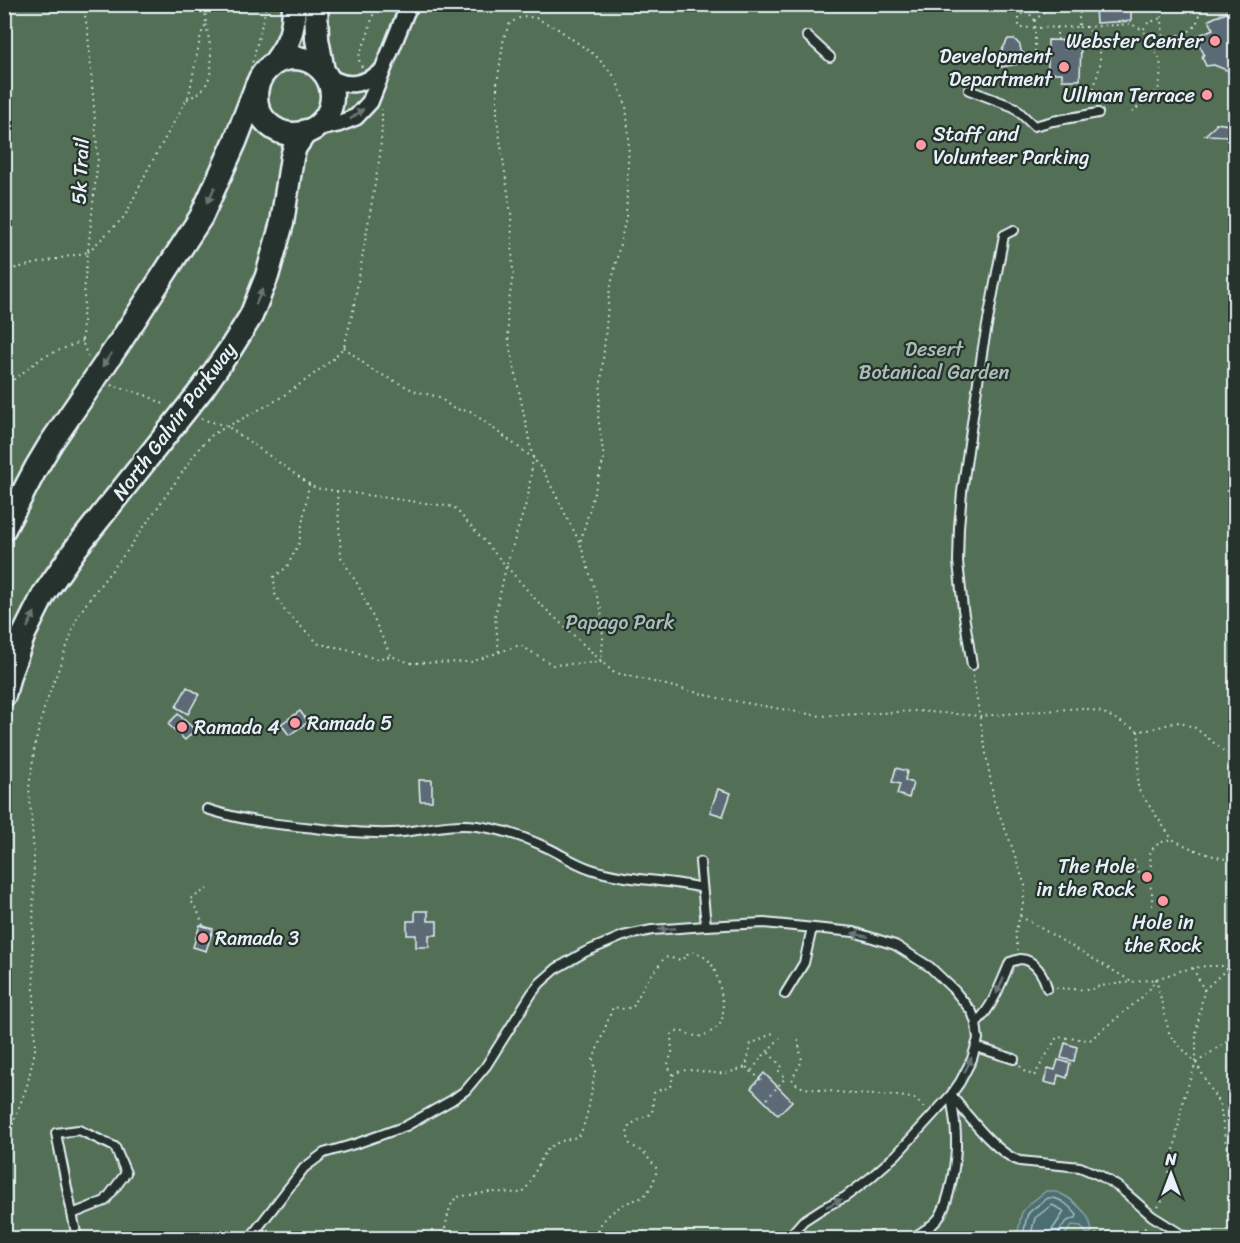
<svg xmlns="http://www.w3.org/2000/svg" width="1240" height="1243" font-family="Sriracha,sans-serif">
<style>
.green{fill:#527057;stroke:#9db0a8;stroke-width:1.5}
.water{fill:#4c6e72;stroke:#8aa2a8;stroke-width:1.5}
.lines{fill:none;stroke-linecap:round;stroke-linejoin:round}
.shore{stroke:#aabdc2;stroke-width:1.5}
.building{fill:#5c6b74;stroke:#e8f1f8;stroke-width:1.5}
.service-casing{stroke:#e8f1f8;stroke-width:12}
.minor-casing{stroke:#e8f1f8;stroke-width:20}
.secondary-casing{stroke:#e8f1f8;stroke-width:27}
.path{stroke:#e8f1f8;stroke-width:2;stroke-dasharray:1.5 4.5;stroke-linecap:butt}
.service{stroke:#26332d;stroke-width:8}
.minor{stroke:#26332d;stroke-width:15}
.secondary{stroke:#26332d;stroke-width:22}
.oneway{fill:#6a7674}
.poi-dot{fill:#ff9aa2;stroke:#26332d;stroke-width:2}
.labels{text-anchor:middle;stroke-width:4.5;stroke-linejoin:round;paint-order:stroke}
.poi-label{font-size:20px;fill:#e8f1f8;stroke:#26332d;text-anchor:end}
.street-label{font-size:20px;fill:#e8f1f8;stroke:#26332d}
.park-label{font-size:20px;fill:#acbdb8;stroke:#26332d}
</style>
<rect width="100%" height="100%" fill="#26332d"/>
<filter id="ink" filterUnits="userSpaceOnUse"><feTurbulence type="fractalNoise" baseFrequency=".0167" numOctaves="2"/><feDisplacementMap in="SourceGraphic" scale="12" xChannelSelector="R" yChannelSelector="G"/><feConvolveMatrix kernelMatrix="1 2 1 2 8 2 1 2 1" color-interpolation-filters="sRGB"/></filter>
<g filter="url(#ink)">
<rect class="green" x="5" y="5" width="1230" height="1233"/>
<path class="water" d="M1046,1191C1062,1190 1075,1202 1085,1213C1089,1218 1091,1225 1092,1232L1087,1234L1081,1226L1072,1225L1063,1238H1016C1020,1228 1019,1224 1021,1215C1024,1206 1039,1197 1046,1191Z"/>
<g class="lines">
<g class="shore">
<path d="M1022,1238C1025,1231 1025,1219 1028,1214C1031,1209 1043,1202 1048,1198C1061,1197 1069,1206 1077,1215L1076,1218C1066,1219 1059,1228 1058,1238"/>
<path d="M1030,1238L1035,1218L1052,1205L1062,1210L1064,1212L1052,1230L1051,1238"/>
</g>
</g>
<g class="building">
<path d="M1103,4H1131V21L1096,23L1095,7H1103Z"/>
<path d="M1236,8V28L1229,31L1236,46V74L1214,65L1206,66L1202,57L1204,54L1195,37L1213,29L1209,20Z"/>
<path d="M1008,39H1014L1020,45L1021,51L1025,55L1023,63L1001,67L1002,50Z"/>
<path d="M1048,40L1081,41L1080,80H1062V73H1048Z"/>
<path d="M1216,123L1229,125L1232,131L1227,136L1205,135L1215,126Z"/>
<path d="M187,687L199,694L188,714L176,707Z"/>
<path d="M300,711L308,722L289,735L281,724Z"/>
<path d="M178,714L195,730L185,740L168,724Z"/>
<path d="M896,768L907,771L905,780L913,783L909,798L897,794L900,784L892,782Z"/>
<path d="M419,780H432V801H420Z"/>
<path d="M718,789L731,793L723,816L710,812Z"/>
<path d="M415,911H428V921H437V935H429V947H416V935H407V921H415Z"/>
<path d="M200,925L213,929L206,951L193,947Z"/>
<path d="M1065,1043L1077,1047L1074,1061L1061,1058Z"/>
<path d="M1058,1060L1070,1063L1067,1078L1058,1075L1056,1085L1044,1082L1048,1068L1055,1070Z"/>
<path d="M764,1073L792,1101L778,1115L751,1088Z"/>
</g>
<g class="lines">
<g class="service-casing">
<g id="service">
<path d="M807,36L830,57"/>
<path d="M969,90L1014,107L1034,126L1053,121L1098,113"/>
<path d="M972,665L963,609L958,562L959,527L962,492L983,347L1004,235L1014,230"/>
<path d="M207,809C243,821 276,824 314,828C339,831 365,834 391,833C419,832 448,822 477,826C502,829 527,838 550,849C564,856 576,864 591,869C626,881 666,879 702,888"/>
<path d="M700,862L706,926"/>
<path d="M785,994L804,963L812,928"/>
<path d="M976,1023C993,1007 1001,983 1010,962C1011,962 1019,959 1020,959C1035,959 1044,976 1047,988"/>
<path d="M976,1047L1014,1059"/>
<path d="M951,1095C967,1114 996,1154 1020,1161L1080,1167L1101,1176L1120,1188L1152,1216L1187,1238"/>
<path d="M72,1214L105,1201L126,1173L115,1147L79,1130L56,1133L77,1238"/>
<path d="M252,1238L253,1234L304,1168L324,1153L358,1143L406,1126L452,1100L466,1090L486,1066L532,993L540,983L557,968L585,952L623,936L652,930L706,926L764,923L854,932L895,945L930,967L955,991L972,1012L976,1023L978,1039L972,1059L960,1082L951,1095L896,1155L870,1178L845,1197L823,1208L803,1221L788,1238"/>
<path d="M912,1238C921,1233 931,1227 938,1219C950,1202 957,1159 956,1138C956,1124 953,1110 951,1096"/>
</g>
</g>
<g class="minor-casing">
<g id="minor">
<path d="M325,74C346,89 361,86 382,71"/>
<path d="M309,130L338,124L356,117L370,102L406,12L411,4"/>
</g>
</g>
<g class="secondary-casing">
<g id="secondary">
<path d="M316,4L317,39L323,71"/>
<circle cx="294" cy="96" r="38"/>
<path d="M275,62C290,42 294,30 294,4"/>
<path d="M4,529L36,468L51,443L120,342L201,217L235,142L257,85"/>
<path d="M4,695L9,675L24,634L44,594L76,548L203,388L231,348L251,316L267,276L282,223L292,157L295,147L306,131"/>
</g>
</g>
<g class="path">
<path d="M83,4L88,33L98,158L85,278L82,341L88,358"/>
<path d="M1030,4L1019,17V28L1079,27V4"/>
<path d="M1055,4L1061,10"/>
<path d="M1161,4L1163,37C1172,37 1186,35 1193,28C1198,24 1200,11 1203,4"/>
<path d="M1026,10L1035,20L1054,4"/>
<path d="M1079,13L1084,12L1088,4"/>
<path d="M1035,20V59"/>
<path d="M1057,27V39H1065V50"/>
<path d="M1079,27H1086L1093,34L1100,52V65L1094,88L1096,102"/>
<path d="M1086,27L1131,24L1143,30L1148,23L1161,18"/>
<path d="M362,67L359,60V56L367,37L376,4"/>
<path d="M251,68L267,4"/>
<path d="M1233,75L1236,74"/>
<path d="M187,99C221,87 211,51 206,24"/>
<path d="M1132,112L1158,91C1160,81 1163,64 1158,56C1155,51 1150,49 1148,44C1146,38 1147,35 1143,30"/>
<path d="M88,252L125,216L148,169L189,95L201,34L206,24L205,4"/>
<path d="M4,274L16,268L88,252"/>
<path d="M344,347L372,370L415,391L439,397L454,409L470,411L533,458L528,497L506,567L495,616L499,652"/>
<path d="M111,385L148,396L165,405"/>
<path d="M4,387L43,357L82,341"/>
<path d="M201,419L227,426L315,488L454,507L537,601L613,672L723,699L821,716L917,711L980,716L1082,708L1102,712L1138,731L1148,730L1177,722L1194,727L1225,752L1236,756"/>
<path d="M309,484L299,543L287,567L274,577L275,594L285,611L319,644L347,649L376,659L391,656"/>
<path d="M337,491L341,557L358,585L391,656L410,663L471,662L520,645L553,665L601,662L603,639L601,609L580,543L604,458L598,416L609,294L626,217L629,138L626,105L615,77L596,56L558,29L536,18L523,16L510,23L504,37L497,84V119L511,213L513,274L507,315L509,343L533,458L544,472L580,543"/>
<path d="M973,676L994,801L1011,844L1025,886L1023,905L1015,934L1018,950"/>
<path d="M1138,731L1139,740L1138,789L1172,839"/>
<path d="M1134,860C1137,869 1138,874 1147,877"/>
<path d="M1152,906V891L1147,877L1151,870L1150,851L1159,843L1172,839C1193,850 1212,857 1236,861"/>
<path d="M1020,916L1131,981"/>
<path d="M203,925L198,912L190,899L207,889"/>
<path d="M1193,968L1204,990L1196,1033V1063"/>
<path d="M1156,979L1170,1036L1196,1063L1220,1105L1232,1183L1236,1186"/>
<path d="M1056,988L1089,990L1100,986L1156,979L1180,971L1193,968L1206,966H1224L1236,963"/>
<path d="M1204,990L1230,966"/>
<path d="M798,1040L802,1061L792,1079L797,1085L804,1088L854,1094L899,1096L916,1099L925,1109"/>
<path d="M1020,1066L1024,1071L1034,1076L1057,1037L1090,1040L1140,999L1149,990L1156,979"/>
<path d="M752,1070L762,1057L780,1038"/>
<path d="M673,1075C686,1065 703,1073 717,1073C728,1074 737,1070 746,1067"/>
<path d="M761,1080L746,1067L751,1044L773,1033"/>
<path d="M767,1099L785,1078L779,1071L782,1067L767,1051"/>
<path d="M4,1147L27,1086L35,1051L33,945L34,854L29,788L35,744L44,709L78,616L90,598L127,551L200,447L213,434L272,403L289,392L310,377L332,360L344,347L353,311L380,155L382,125V109"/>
<path d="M1158,1207L1164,1198L1173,1156L1183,1100L1196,1063L1236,1035"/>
<path d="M431,1238L444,1232L450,1207L456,1197L490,1192L523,1193C532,1182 542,1153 550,1147C559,1141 568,1139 578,1137L583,1128L589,1106L594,1077L595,1072L593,1060L613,1007L624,1009L633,1007L644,985L665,957L682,960L687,954L694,952C700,955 706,957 710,962C718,971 728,1014 720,1024C717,1028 709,1033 705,1035C692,1041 680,1024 671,1035L672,1052L668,1064L671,1073L673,1075C670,1095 667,1084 654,1093L652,1114C642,1117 634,1121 627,1129L628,1137L630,1144L645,1154L657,1169C655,1179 651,1191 642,1197C638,1200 633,1200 629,1202C613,1209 599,1222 594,1238"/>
<path d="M1084,1238C1106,1230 1116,1231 1139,1237L1147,1225"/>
</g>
<use href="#service" class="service"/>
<use href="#minor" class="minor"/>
<use href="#secondary" class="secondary"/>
</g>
<defs><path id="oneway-solid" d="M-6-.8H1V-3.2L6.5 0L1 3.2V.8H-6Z" transform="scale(1.5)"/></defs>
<g class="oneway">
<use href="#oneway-solid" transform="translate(357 114) rotate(-38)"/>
<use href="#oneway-solid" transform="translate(211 195) rotate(115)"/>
<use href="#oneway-solid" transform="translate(259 297) rotate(-67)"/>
<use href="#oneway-solid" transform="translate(107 360) rotate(124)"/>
<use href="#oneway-solid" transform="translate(31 620) rotate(-64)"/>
<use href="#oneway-solid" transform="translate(667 929) rotate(175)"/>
<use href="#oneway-solid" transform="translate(860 935) rotate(-166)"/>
<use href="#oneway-solid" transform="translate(1000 986) rotate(115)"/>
<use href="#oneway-solid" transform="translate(968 1065) rotate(-64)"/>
<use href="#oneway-solid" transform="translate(834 1203) rotate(-26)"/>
</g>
</g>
<g class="poi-dot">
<circle cx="1215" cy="41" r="6"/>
<circle cx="1064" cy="67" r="6"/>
<circle cx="1207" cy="95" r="6"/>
<circle cx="921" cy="145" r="6"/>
<circle cx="295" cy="723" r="6"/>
<circle cx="182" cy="727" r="6"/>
<circle cx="1147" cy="877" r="6"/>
<circle cx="1163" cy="901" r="6"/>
<circle cx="203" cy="938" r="6"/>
</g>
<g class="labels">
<g class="poi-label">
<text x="1203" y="48">Webster Center</text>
<text x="1052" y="63">Development<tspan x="1052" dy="23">Department</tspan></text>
<text x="1195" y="102">Ullman Terrace</text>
<text x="933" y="141" text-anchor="start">Staff and<tspan x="933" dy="23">Volunteer Parking</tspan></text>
<text x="307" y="730" text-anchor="start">Ramada 5</text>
<text x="194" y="734" text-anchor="start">Ramada 4</text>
<text x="1135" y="873">The Hole<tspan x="1135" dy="23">in the Rock</tspan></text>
<text x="1163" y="929" text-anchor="middle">Hole in<tspan x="1163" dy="23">the Rock</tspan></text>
<text x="215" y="945" text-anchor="start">Ramada 3</text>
</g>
<g class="street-label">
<text transform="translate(80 171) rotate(-87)" y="7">5k Trail</text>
<text transform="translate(174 421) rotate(-53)" y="7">North Galvin Parkway</text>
</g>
<g class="park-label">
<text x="934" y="356">Desert<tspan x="934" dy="23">Botanical Garden</tspan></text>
<text x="620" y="629">Papago Park</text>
</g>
</g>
<rect width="1240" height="1243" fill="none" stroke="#26332d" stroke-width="24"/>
<rect x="12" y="12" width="1216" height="1219" fill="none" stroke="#e8f1f8" stroke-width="2" filter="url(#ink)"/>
<g transform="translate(1171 1174)" stroke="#26332d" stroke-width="4.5" paint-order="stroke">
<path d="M0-4.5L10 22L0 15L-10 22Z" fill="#e8f1f8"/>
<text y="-9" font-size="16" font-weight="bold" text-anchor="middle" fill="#e8f1f8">N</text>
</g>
</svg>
